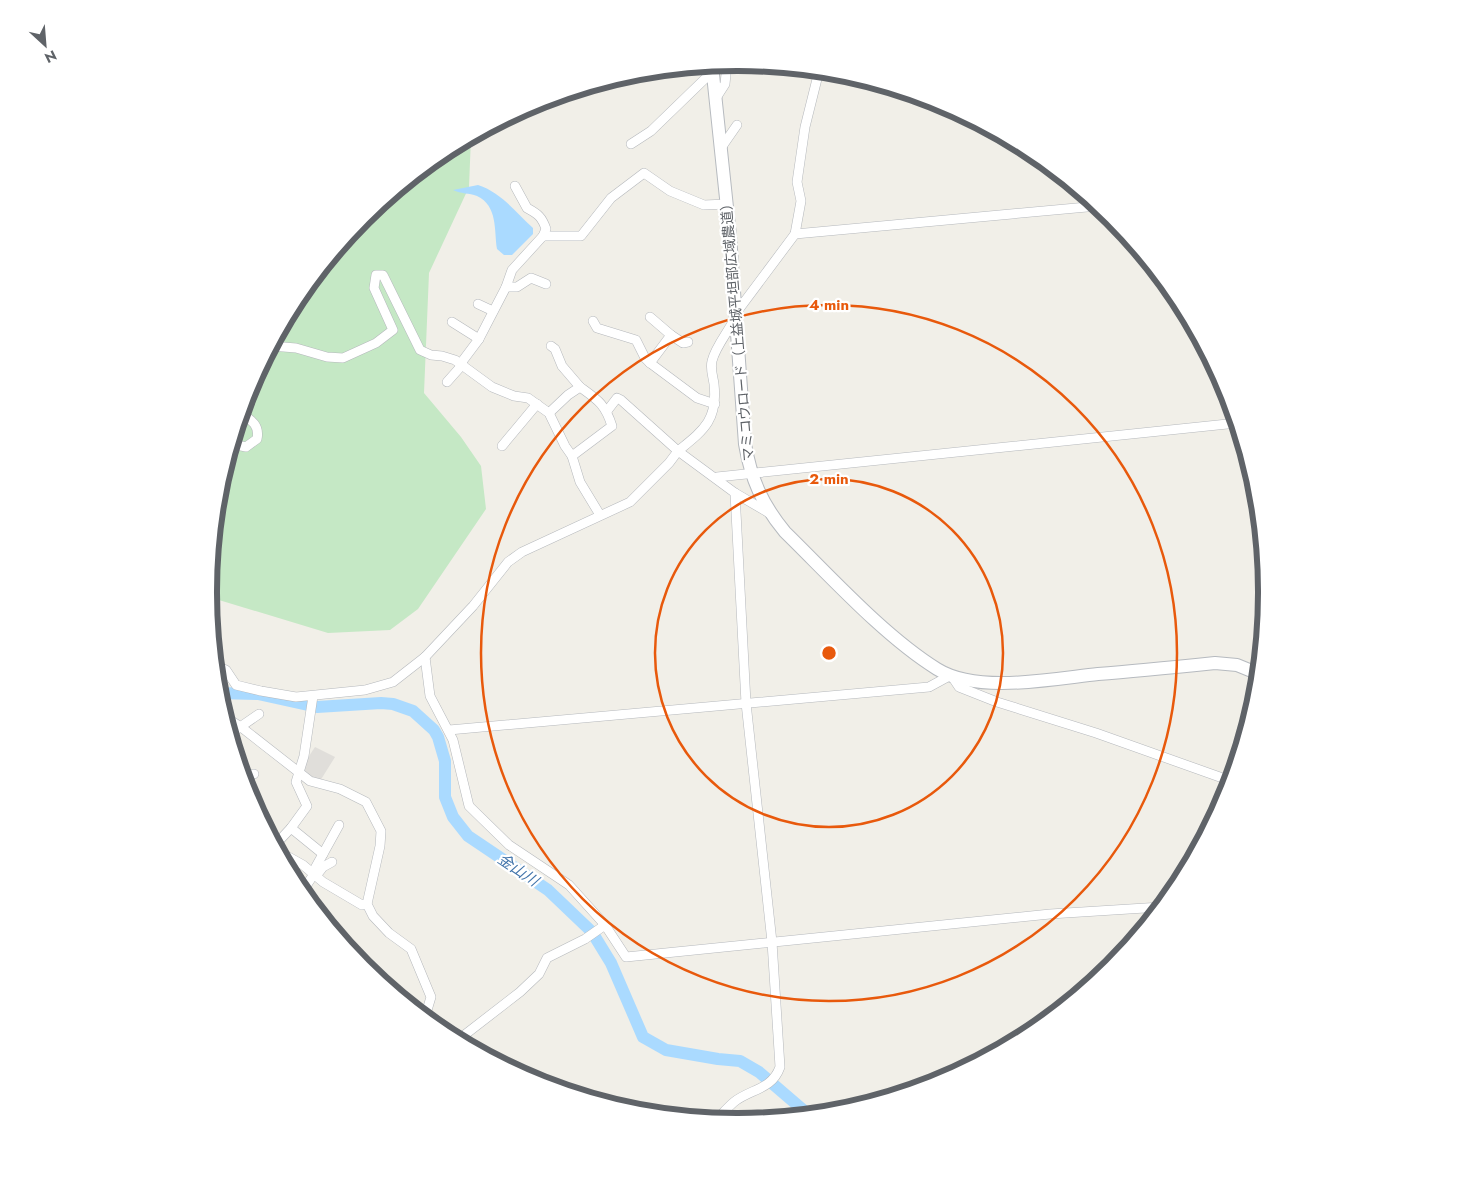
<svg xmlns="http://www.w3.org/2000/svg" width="1475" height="1184" font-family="Jost,'Noto Sans JP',sans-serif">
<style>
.industrial{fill:#e0deda}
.green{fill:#c5e8c5}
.water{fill:#aadaff}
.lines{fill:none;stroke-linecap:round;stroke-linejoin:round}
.river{stroke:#aadaff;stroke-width:12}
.street-casing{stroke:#b5b8bc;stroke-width:10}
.secondary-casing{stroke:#b6babf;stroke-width:14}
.street{stroke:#fff;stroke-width:9}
.secondary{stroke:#fff;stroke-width:12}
.ring{fill:none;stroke:#e8590c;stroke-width:2.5}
.labels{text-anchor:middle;stroke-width:4.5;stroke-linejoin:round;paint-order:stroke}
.street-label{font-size:14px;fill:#5f6368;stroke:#fff}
.water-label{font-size:15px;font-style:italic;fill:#4174aa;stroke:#fff}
.rim{fill:none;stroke:#5f6368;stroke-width:6}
.centre{fill:#e8590c;stroke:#fff;stroke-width:2.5}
.ring-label{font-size:15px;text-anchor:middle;font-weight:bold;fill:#e8590c;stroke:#fff;stroke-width:4.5;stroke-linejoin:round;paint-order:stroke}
</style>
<rect width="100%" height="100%" fill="#f1efe8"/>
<path class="industrial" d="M315,747L335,757L320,781L300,770Z"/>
<path class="green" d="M471,137L469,187L429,273L424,393L461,437L481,466L486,509L418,609L390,630L328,633L209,597L218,488L248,389L297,298L363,217L444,152Z"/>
<path class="water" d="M478,185C502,193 514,211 533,228V234L512,255H504L497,249C494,230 498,206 477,196C469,193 461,194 453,190Z"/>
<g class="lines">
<path class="river" d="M218,693L258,694L317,707L381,703L393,704L413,711L434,730L438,737L445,761V797L453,817L468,836L548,890L592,932L611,963L643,1037L666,1050L718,1059L740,1061L759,1072L809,1115"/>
<g class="street-casing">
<g id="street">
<path d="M753,69L754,64"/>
<path d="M716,98L725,84L727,64"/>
<path d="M631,144L651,131L713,71"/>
<path d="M721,148L737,125"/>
<path d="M795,234L1098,206"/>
<path d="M543,236H581L611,198L644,173L670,191L704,205L727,204"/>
<path d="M506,287L512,270L543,236L546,229C542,217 538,214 527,208L515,186"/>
<path d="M478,304L493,311"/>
<path d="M650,317L671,335L650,363L697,398L715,404"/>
<path d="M593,321L597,328L636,340L645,358L650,363"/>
<path d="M452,322L479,339L461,363"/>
<path d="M671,335L683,343L688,342"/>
<path d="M479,339L506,287H517L531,278L546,284"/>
<path d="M271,346L296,348L327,357L343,358L376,343L393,330L374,288L376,275H383L420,350L431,355L442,356L455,360L492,387L514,396L528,398L549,413L565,446L572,456L580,482L600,515"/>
<path d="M447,382L463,364"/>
<path d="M607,411L617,398L621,400L678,451C704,430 718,420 714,384C713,376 710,369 712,361C716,344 733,327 739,309L795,234L801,201L797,182L805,127L819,71"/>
<path d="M549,413L568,395L580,387L562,366L555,349L551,346"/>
<path d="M232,444L246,447L257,439C260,425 251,420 241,413"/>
<path d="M502,446L537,404"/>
<path d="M572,456L612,426C605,404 598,400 580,387"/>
<path d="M717,477L1237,423"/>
<path d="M425,657L430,696L453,740L469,806L509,845L569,885L605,925L626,957L1050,914L1161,907"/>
<path d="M215,665L226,670L236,685L261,691L296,697L365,690L393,682L425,657L473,606L508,562L522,552L630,502L669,463L678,451L735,493L769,513"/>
<path d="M225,717L241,727L310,781L340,789L366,802L381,831L380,846L367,904L373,916L389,933L411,949L431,997L425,1017"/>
<path d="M449,730L929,687L951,675L959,687L997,702L1096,733L1231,781"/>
<path d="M230,734L259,714"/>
<path d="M242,775L254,774"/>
<path d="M291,828L307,806L296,782L304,756L313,696"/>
<path d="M275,845L291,828L323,854"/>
<path d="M278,851L303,865L323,882L362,905L367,904"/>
<path d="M313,872L339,825"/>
<path d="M316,876L323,867L332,862"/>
<path d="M302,892L314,874"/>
<path d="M458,1040L520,992L539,974L547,958L585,939L605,925"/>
<path d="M717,1119C722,1114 728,1107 734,1102C750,1089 772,1090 780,1067L772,942L746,703L735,493"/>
</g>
</g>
<g class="secondary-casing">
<path id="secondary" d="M712,65L730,236L745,444C751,479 762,504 785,532C830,576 884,636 937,669C977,694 1052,679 1098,674C1137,671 1176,667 1215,663L1237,665L1259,674"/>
</g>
<use href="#street" class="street"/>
<use href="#secondary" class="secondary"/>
</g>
<g class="ring">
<circle cx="829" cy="653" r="174"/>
<circle cx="829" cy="653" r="348"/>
</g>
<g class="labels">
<g class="street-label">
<text transform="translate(737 329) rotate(-95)" y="5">マミコウロード（上益城平坦部広域農道）</text>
</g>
<g class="water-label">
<text transform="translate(518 870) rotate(34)" y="5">金山川</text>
</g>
</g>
<path d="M0 0H1475V1184H0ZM737 71H738A520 520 0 0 1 1258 591V593A520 520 0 0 1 738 1113H737A520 520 0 0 1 217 593V591A520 520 0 0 1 737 71Z" fill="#fff" fill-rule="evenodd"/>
<path class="rim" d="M737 71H738A520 520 0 0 1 1258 591V593A520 520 0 0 1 738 1113H737A520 520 0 0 1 217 593V591A520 520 0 0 1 737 71Z"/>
<circle cx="829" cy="653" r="8" class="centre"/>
<g class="ring-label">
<text x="829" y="310">4 min</text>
<text x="829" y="484">2 min</text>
</g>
<g transform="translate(45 45) rotate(154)" stroke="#ffffff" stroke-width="4" paint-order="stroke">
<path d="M0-4L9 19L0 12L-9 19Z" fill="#5f6368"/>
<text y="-8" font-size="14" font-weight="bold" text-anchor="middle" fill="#5f6368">N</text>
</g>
</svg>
